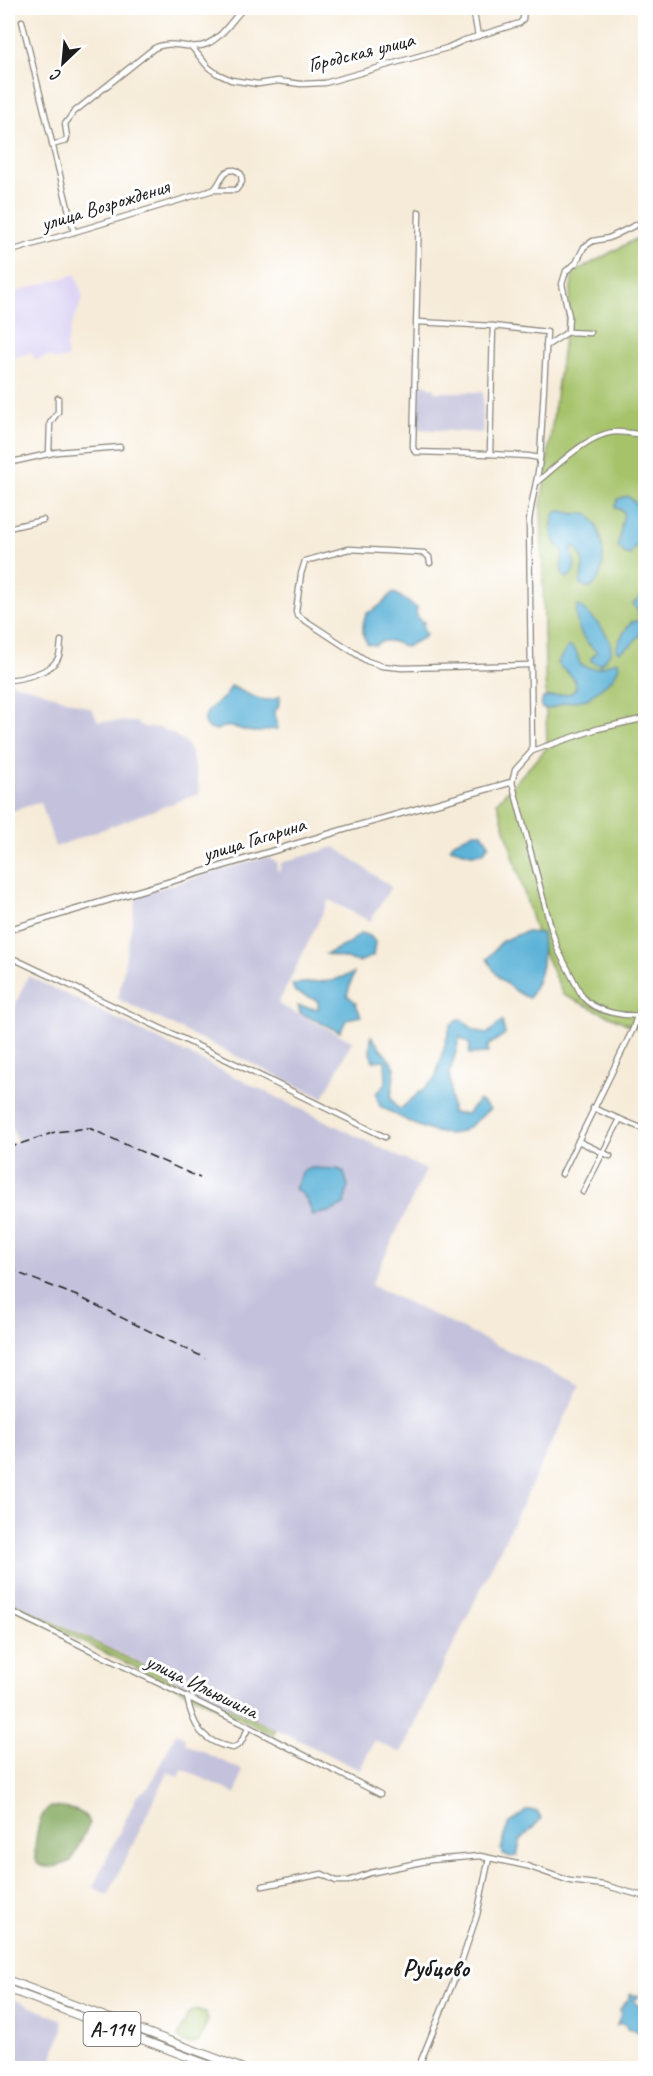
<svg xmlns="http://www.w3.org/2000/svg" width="653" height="2076" font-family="Caveat,sans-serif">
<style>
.built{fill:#ded5f5}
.industrial{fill:#c3c1db}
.green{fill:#a6c36a;stroke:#617043;stroke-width:1.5}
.forest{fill:#84a95e;stroke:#50623d;stroke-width:1.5}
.water{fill:#5bb2d8;stroke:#3c677a;stroke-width:1.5}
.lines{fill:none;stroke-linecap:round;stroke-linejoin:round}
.minor-casing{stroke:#89847a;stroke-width:7}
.tertiary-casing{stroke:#89847a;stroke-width:8}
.primary-casing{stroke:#89847a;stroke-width:9}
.minor{stroke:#fff;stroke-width:4.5}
.tertiary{stroke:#fff;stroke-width:5}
.primary{stroke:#fff;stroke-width:7}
.rail{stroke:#1c1c1c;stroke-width:1.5;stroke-dasharray:9 4.5;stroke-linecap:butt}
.labels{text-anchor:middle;stroke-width:6;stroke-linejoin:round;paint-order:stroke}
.shield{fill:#fff;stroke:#606060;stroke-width:1.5}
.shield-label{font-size:20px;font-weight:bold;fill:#1c1c1c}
.street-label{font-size:21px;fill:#1c1c1c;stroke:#fff}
.quarter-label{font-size:24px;font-weight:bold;fill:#1c1c1c;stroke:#fff}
</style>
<rect width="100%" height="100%" fill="#fff"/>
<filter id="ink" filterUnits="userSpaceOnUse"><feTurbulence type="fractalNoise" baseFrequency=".0167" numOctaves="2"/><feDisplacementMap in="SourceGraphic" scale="12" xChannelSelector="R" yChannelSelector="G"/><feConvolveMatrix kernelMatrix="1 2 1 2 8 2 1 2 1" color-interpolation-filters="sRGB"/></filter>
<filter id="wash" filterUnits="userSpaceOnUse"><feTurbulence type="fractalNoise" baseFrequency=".008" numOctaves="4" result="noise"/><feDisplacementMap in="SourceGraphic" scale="24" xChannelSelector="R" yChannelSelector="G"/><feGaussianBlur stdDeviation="1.35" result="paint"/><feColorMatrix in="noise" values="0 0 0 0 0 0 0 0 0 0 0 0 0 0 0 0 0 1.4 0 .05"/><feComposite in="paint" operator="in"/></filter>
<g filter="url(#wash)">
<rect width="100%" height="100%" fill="#f6ebd8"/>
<path class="built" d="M76,274L83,299L73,321L66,346L68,358L57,360L49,356L35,360L32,352L8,359V294Z"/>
<g class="industrial">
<path d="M419,384L427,385L430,388H434V392H483V433L419,429Z"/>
<path d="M8,682L38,690L92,709L98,721L135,722L144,727L160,728L172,733L187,744L193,760L200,793L55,847L41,802L8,812Z"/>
<path d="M335,847L391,887L370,921L329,900L278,1004L352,1041L323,1098L118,999L137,895L266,857L278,863L276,867L279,872L281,863Z"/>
<path d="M28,976L426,1170L371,1285L580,1385L401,1753L374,1740L360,1770L8,1598V1145L17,1142L10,1120L8,1119V1021Z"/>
<path d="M176,1733L184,1737L186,1744L242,1770L236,1794L183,1769L179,1777L168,1772L108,1895L93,1887L137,1796L149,1787Z"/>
<path d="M8,1997L62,2020L63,2030L53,2055L55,2068H8Z"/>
</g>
<g class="green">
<path d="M645,234V1032L563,995L538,939L497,802L547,748L541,506L573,273Z"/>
<path d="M8,1600L275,1730L273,1735L8,1605Z"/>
<path d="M194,2010L205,2013L208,2020L199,2042C193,2046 182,2043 178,2037L188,2014Z"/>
</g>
<path class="forest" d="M50,1807C64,1808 84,1808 90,1823L71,1861C60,1866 48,1870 38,1864C31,1852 38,1813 50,1807Z"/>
<g class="water">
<path d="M627,496C635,499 637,510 646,514L645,543L637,544L630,555L624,553L618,546L624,512L615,507L618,499Z"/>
<path d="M562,511L575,514L587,513C605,530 609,570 592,587L588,588L580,584C582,569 588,560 575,547L571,548C573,560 580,572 566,578C557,569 564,562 563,551C552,543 548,524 556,512Z"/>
<path d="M645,592V629L630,646L619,652L616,650C617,641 626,630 631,622L638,621L642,617L633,604Z"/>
<path d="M392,593L396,594L417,608L416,613L419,620L424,622L423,628L426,634L423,638L406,647C397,643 385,637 376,645L368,644C361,636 362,622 367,613C376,610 386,601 392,593Z"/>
<path d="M577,606H580C592,617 613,635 611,652L600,665L591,661V658L597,652C583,641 573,624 577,606Z"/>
<path d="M568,647H571L576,651L580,664C599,674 600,665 618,661L619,667L613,678L587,699L564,703L552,708L543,709L541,707L543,698L572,693L576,688C575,672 563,673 557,663Z"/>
<path d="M231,686C245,692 265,707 280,696L278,708L274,711L278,729C269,728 267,732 259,732C245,734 230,721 217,730L210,729L204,723C205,710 213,706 222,699C226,697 229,690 231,686Z"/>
<path d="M474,832L482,833L489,844L483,853L471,854L450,848L454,842Z"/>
<path d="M525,932L542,933C544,961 543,974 529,998C521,996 503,982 498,976C493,971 491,964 487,959L502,941Z"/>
<path d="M361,933L370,936L375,942L373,956L359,962L326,954L348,944Z"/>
<path d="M354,973L347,995L355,1002L361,1016L347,1019L340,1032L300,1013L298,1006L318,1009V1001L295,992L292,984L331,981Z"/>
<path d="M461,1019L474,1030L487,1034L502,1021L505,1034L488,1046V1053L469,1054L470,1045L460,1037L450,1073L452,1113L467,1114L479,1100L490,1109C481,1116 471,1128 460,1132C435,1140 401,1117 380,1106L376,1094L386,1083L385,1060L373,1061L370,1053L371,1036L395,1067L391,1098L399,1110L435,1079L451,1024Z"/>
<path d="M311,1168L338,1169L344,1172L348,1187L344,1205L329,1212L311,1215C312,1205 303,1193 295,1189L302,1172Z"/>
<path d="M530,1810L537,1812L541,1818L539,1821L520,1841L517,1856L510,1857L503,1854L501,1850L508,1825L526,1811Z"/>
<path d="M630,1994L639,1996L634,2001L645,2012V2034L627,2029L625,2024L620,2023L617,2025L621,2014L620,2009L629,1999Z"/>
</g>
</g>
<g filter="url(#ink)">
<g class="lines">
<g class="minor-casing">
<g id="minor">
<path d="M473,8L478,36"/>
<path d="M22,21L74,232"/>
<path d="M191,46L208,67L216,73L231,80L258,84L278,81L301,84L325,83L447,48L462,41L520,23L523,19L524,8"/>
<path d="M52,145L66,141L67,137L65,124L74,112L153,49C169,38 190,52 207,44C223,37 232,19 244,8"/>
<path d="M419,212L413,447L415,452L490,454"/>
<path d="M8,252L213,190H236L242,182L241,174L235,170C220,169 223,183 213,190"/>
<path d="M418,322L493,326L490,454L528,456L540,458C538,480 531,500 529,522L532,751L515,770L512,782L551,928L558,950L582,996C595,1013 626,1017 646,1015"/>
<path d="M493,326L547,332L540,458"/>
<path d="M568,332L569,316L562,284L566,271L576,263L584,247L593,241L609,238L646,220"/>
<path d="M546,346L568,332L590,333"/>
<path d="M49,453L50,423L58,412V398"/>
<path d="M8,463L57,452L120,447"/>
<path d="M537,482C557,466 590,432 617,432C626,432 636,434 646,435"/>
<path d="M8,528L43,520"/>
<path d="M430,563L429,557L424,553L349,549L305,561L301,574L296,612L297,615L367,661L382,666L402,668L531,665"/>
<path d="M8,680C22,679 49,673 57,660C61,654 60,647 61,641"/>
<path d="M532,751L597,729L646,718"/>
<path d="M8,956L238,1065L385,1137"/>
<path d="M593,1108L646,1130"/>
<path d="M578,1141L610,1156"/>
<path d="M562,1174L633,1029L637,1016"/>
<path d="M583,1192L620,1119"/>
<path d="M8,1610L249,1727L380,1794"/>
<path d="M187,1697C193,1727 202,1742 233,1748L240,1744L249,1727"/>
<path d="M263,1886L322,1874L336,1881H348L370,1873L431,1860L480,1856L527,1866L570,1881L604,1885L646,1897"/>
<path d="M418,2068L461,1963L477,1915L489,1858"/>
</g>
</g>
<g class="tertiary-casing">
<path id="tertiary" d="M8,930L346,829L512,782"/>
</g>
<g class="primary-casing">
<g id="primary">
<path d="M8,1980L242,2068"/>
<path d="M8,1989L217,2068"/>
</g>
</g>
<use href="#minor" class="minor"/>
<use href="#tertiary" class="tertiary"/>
<use href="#primary" class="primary"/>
<g class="rail">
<path d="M8,1148L55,1132L89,1128L200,1178"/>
<path d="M8,1269L77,1296L205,1358"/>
</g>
</g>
</g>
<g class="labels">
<rect class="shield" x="83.5" y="2012" width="57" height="34" rx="4.5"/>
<g class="shield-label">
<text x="112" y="2036">А-114</text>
</g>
<g class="street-label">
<text transform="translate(361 52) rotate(-14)" y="7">Городская улица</text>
<text transform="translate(105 205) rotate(-17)" y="7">улица Возрождения</text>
<text transform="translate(254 839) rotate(-17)" y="7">улица Гагарина</text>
<text transform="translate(202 1686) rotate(26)" y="7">улица Ильюшина</text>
</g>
<g class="quarter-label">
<text x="436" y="1976">Рубцово</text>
</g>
</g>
<rect width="653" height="2076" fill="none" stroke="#fff" stroke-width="30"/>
<g transform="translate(63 63) rotate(206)" stroke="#ffffff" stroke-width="4.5" paint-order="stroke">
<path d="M0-4.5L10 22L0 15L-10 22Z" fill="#1c1c1c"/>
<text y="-9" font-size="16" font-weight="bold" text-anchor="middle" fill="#1c1c1c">С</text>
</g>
</svg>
